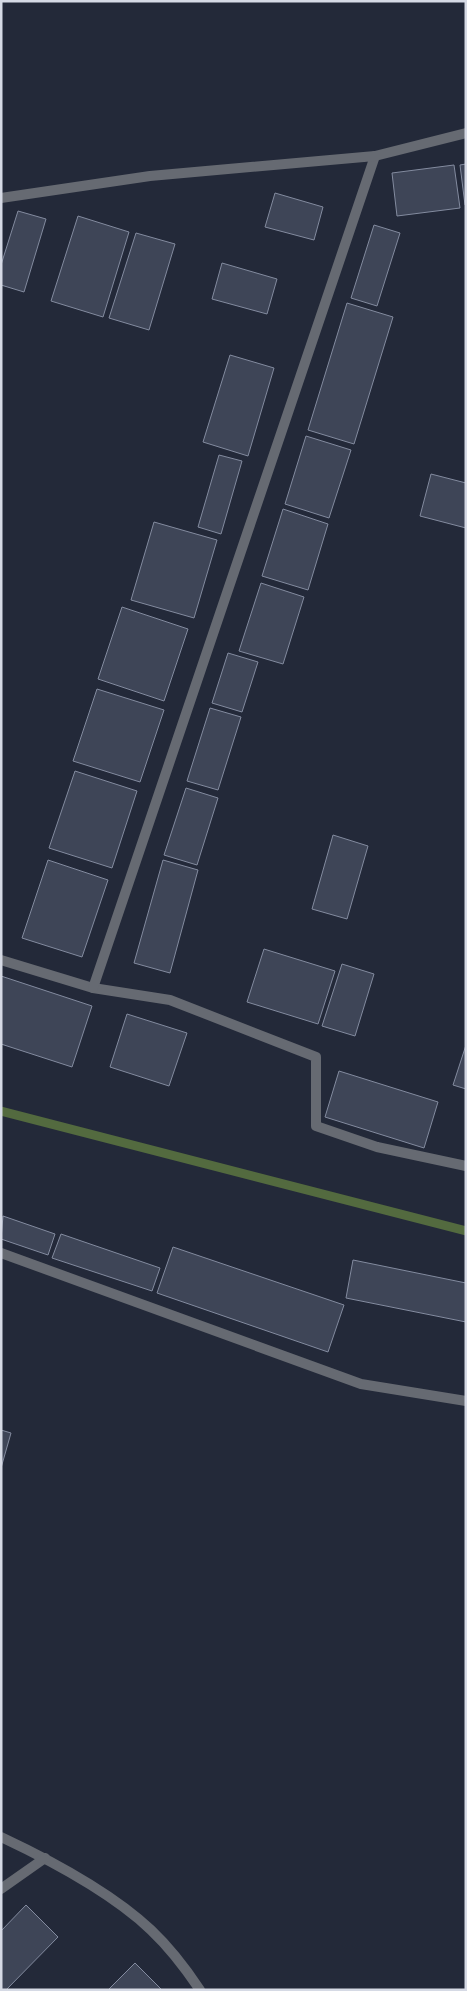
<svg xmlns="http://www.w3.org/2000/svg" width="467" height="1991" font-family="'IBM Plex Sans',sans-serif">
<style>
.lines{fill:none;stroke-linecap:round;stroke-linejoin:round}
.stream{stroke:#536a3f;stroke-width:9}
.building{fill:#3e4557;stroke:#838b9f}
.minor{stroke:#666a72;stroke-width:10}
.tertiary{stroke:#666a72;stroke-width:10}
</style>
<rect width="100%" height="100%" fill="#232939"/>
<g class="lines">
<path class="stream" d="M1,1111L466,1231"/>
</g>
<g class="building">
<path d="M466,164V205H465L460,165Z"/>
<path d="M454,165L460,208L397,216L392,173Z"/>
<path d="M275,193L323,207L314,240L265,227Z"/>
<path d="M18,211L46,219L24,292L1,285V265Z"/>
<path d="M78,216L129,232L103,317L51,301Z"/>
<path d="M374,225L400,233L377,306L351,298Z"/>
<path d="M136,233L175,244L149,330L109,318Z"/>
<path d="M222,263L277,279L267,314L212,299Z"/>
<path d="M347,303L393,317L354,444L308,430Z"/>
<path d="M230,355L274,368L248,456L203,442Z"/>
<path d="M306,436L351,450L329,518L285,504Z"/>
<path d="M219,455L242,461L221,534L198,527Z"/>
<path d="M431,474L466,483V528L420,516Z"/>
<path d="M283,509L328,524L308,590L262,576Z"/>
<path d="M154,522L217,540L194,618L131,600Z"/>
<path d="M261,583L304,597L283,664L239,651Z"/>
<path d="M122,607L188,629L164,701L98,679Z"/>
<path d="M228,653L258,662L242,712L212,703Z"/>
<path d="M97,689L164,710L140,782L73,761Z"/>
<path d="M210,708L241,717L218,790L187,781Z"/>
<path d="M75,771L137,791L112,868L49,848Z"/>
<path d="M186,788L218,798L197,865L164,855Z"/>
<path d="M333,835L368,846L347,919L312,909Z"/>
<path d="M48,860L108,880L82,957L22,938Z"/>
<path d="M163,860L198,870L170,973L134,963Z"/>
<path d="M264,949L335,971L318,1024L247,1002Z"/>
<path d="M342,964L374,974L355,1036L322,1026Z"/>
<path d="M1,976L92,1006L72,1067L1,1044Z"/>
<path d="M127,1014L187,1033L169,1086L110,1067Z"/>
<path d="M466,1045V1089L453,1085Z"/>
<path d="M339,1071L438,1102L424,1148L325,1117Z"/>
<path d="M3,1216L55,1234L48,1255L1,1239Z"/>
<path d="M61,1234L160,1268L152,1291L52,1258Z"/>
<path d="M173,1247L344,1305L328,1352L157,1293Z"/>
<path d="M353,1260L466,1283V1322L346,1298Z"/>
<path d="M1,1430L11,1433L1,1468Z"/>
<path d="M26,1905L58,1937L6,1990H1V1931Z"/>
<path d="M135,1963L162,1990H108Z"/>
</g>
<g class="lines">
<g class="minor">
<path d="M1,960L93,988L170,1000L316,1057V1126L377,1147L466,1166"/>
<path d="M93,988L375,156"/>
<path d="M1,1253L361,1384L466,1401"/>
<path d="M1,1837C50,1860 112,1893 151,1930C170,1948 186,1969 200,1990"/>
<path d="M1,1889L45,1858"/>
</g>
<path class="tertiary" d="M1,198L150,176L375,156L466,133"/>
</g>
<rect width="467" height="1991" fill="none" stroke="#d6dae5" stroke-width="5"/>
</svg>
